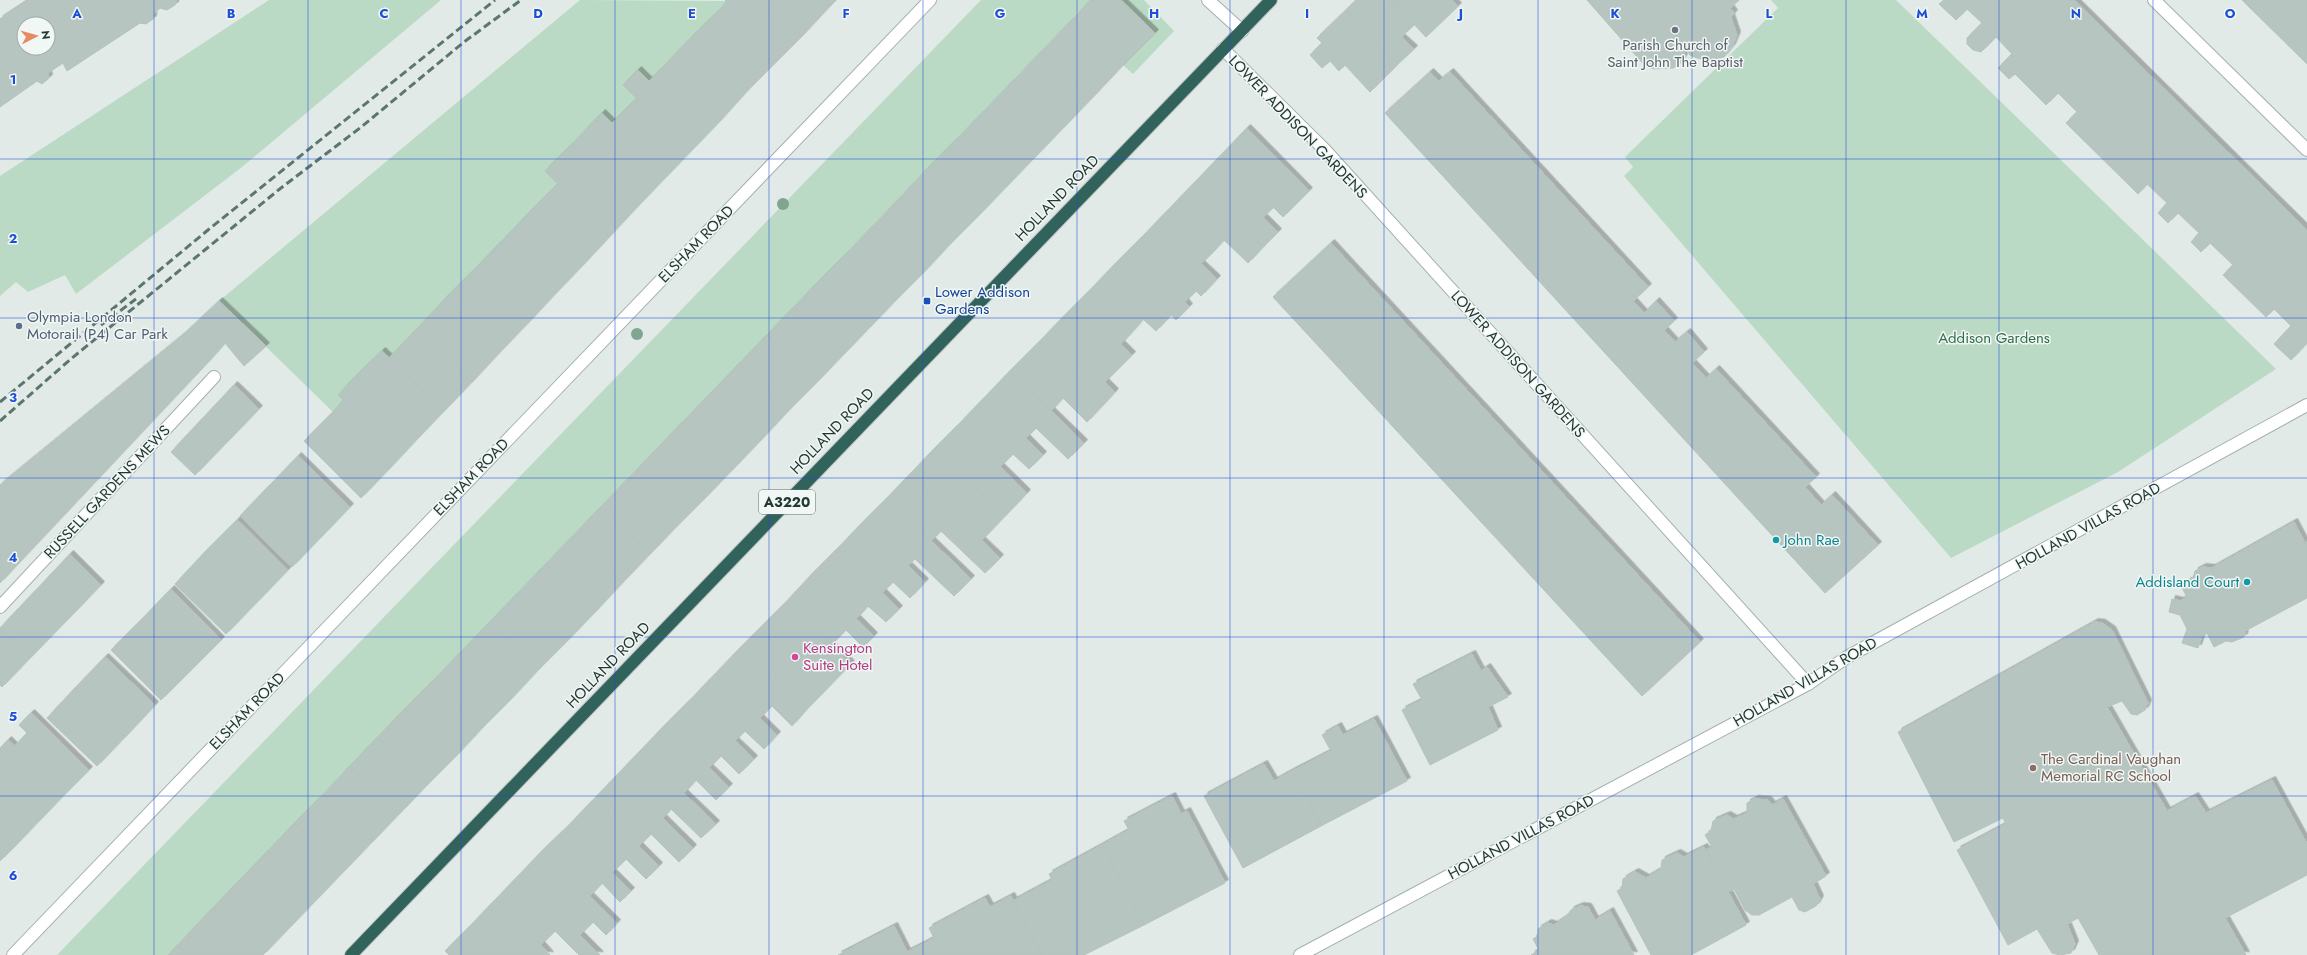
<svg xmlns="http://www.w3.org/2000/svg" width="2307" height="955" font-family="Jost,sans-serif">
<style>
.green{fill:#bbdac5}
.building{fill:#b6c5c0;stroke:#b4c3be;fill-rule:evenodd;filter:url(#shadow)}
.lines{fill:none;stroke-linecap:round;stroke-linejoin:round}
.street-casing{stroke:#a4b1ad;stroke-width:14}
.highway-casing{stroke:#bdc4c2;stroke-width:14}
.street{stroke:#fff;stroke-width:12}
.highway{stroke:#31635c;stroke-width:12}
.rail{stroke:#5d7570;stroke-width:3;stroke-dasharray:8 4;stroke-linecap:butt}
.tree{fill:#80a591}
.grid{fill:none;stroke:#1d4ed8;stroke-width:1;stroke-opacity:0.55}
.worship-dot{fill:#6b7280;stroke:#f1f7f4;stroke-width:1.5}
.transit-dot{fill:#1a4fb4;stroke:#f1f7f4;stroke-width:1.5}
.service-dot{fill:#5c6f8a;stroke:#f1f7f4;stroke-width:1.5}
.culture-dot{fill:#0f9aa8;stroke:#f1f7f4;stroke-width:1.5}
.hotel-dot{fill:#d1479c;stroke:#f1f7f4;stroke-width:1.5}
.education-dot{fill:#8d6e63;stroke:#f1f7f4;stroke-width:1.5}
.labels{text-anchor:middle;stroke-width:3;stroke-linejoin:round;paint-order:stroke}
.shield{fill:#f1f7f4;stroke:#61726e;stroke-width:1}
.shield-label{font-size:14px;font-weight:bold;fill:#233934}
.worship-label{font-size:15px;fill:#5b616d;stroke:#f1f7f4}
.street-label{font-size:15px;fill:#233934;stroke:#f1f7f4}
.transit-label{font-size:15px;fill:#164399;stroke:#f1f7f4;text-anchor:start}
.service-label{font-size:15px;fill:#4e5e75;stroke:#f1f7f4;text-anchor:start}
.park-label{font-size:15px;fill:#306d4b;stroke:#f1f7f4}
.culture-label{font-size:15px;fill:#0d838f;stroke:#f1f7f4;text-anchor:start}
.hotel-label{font-size:15px;fill:#b23c85;stroke:#f1f7f4;text-anchor:start}
.education-label{font-size:15px;fill:#785e54;stroke:#f1f7f4;text-anchor:start}
.grid-label{font-size:13px;text-anchor:middle;font-weight:bold;fill:#1d4ed8;stroke:#f1f7f4;stroke-width:3;stroke-linejoin:round;paint-order:stroke}
</style>
<defs>
<filter id="shadow"><feDropShadow dx="3.5" dy="-3.5" stdDeviation="0" flood-color="#0004"/></filter>
</defs>
<rect width="100%" height="100%" fill="#e1eae6"/>
<g class="green">
<path d="M269,0H441L242,167L76,294L65,275L28,292L16,282L0,296V176Z"/>
<path d="M580,0L727,1L649,81L637,98L612,123L602,113L545,171L558,184L389,358L382,351L355,377L343,400L333,412L219,301Z"/>
<path d="M981,0H1091L168,955H57Z"/>
<path d="M1121,0H1144L1174,31L1133,74L1123,65L1155,33Z"/>
<path d="M1771,0H1896L2276,369L2118,472L1951,558L1624,176L1633,167L1625,157L1778,8Z"/>
</g>
<g class="building">
<path d="M29,0H176L175,5L167,10L160,8L153,14V19L146,24L140,23L67,71L63,63L48,73L49,78L42,84L37,81L0,107V19ZM24,24H48V48H24Z"/>
<path d="M725,0H765L802,36L774,64L719,10L727,1Z"/>
<path d="M765,0H822L829,7L802,36Z"/>
<path d="M822,0H836L829,7Z"/>
<path d="M1091,0H1121L1155,33L1123,65L1074,18Z"/>
<path d="M1356,0H1391L1414,25L1401,37L1414,49L1398,64L1346,10Z"/>
<path d="M1391,0H1451L1458,6L1426,37Z"/>
<path d="M1587,0H1739L1730,8L1734,13L1731,17L1737,35L1732,47L1724,57L1713,60L1697,58L1690,55L1685,48L1684,57L1680,64L1673,68L1654,69L1645,66Z"/>
<path d="M1944,0H2074L2307,230V343L2291,360L2274,344L2291,326L2274,309L2266,317L2223,275L2233,265L2210,243L2201,252L2191,242L2199,233L2178,213L2168,223L2158,213L2167,203L2147,184L2138,194L2066,123L2077,112L2058,93L2046,105L2015,74L2009,79L1998,68L2012,54L1996,37L1981,52L1973,50L1967,44V38L1982,23L1967,9L1956,20L1939,4Z"/>
<path d="M2242,0H2307V64Z"/>
<path d="M719,10L774,64L746,92L691,38Z"/>
<path d="M1346,10L1398,64L1370,92L1345,65L1339,71L1330,61L1322,68L1310,55L1322,43L1317,38Z"/>
<path d="M1074,18L1123,65L1091,99L1041,52Z"/>
<path d="M691,38L746,92L719,122L662,68Z"/>
<path d="M1041,52L1091,99L1063,128L1014,80Z"/>
<path d="M662,68L719,122L691,151L623,85L638,70L649,81Z"/>
<path d="M1430,72L1439,81L1450,72L1648,287L1633,301L1644,313L1656,301L1674,321L1664,330L1675,342L1687,332L1704,352L1692,363L1706,378L1716,369L1816,477L1805,487L1821,505L1832,495L1878,545L1825,593L1385,113Z"/>
<path d="M1014,80L1063,128L1034,158L985,110Z"/>
<path d="M637,98L691,151L664,179L598,117L602,113L612,123Z"/>
<path d="M985,110L1034,158L1006,187L957,139Z"/>
<path d="M598,117L664,179L637,207L572,144Z"/>
<path d="M1247,128L1309,191L1283,217L1221,155Z"/>
<path d="M957,139L1006,187L979,215L929,167Z"/>
<path d="M572,144L637,207L609,237L545,171Z"/>
<path d="M1221,155L1274,207L1263,217L1278,232L1263,247L1196,181Z"/>
<path d="M929,167L979,215L949,245L900,198Z"/>
<path d="M1196,181L1263,247L1248,263L1224,240L1212,253L1168,210Z"/>
<path d="M558,184L609,237L583,265L529,213Z"/>
<path d="M900,198L949,245L923,273L874,225Z"/>
<path d="M1168,210L1212,253L1201,264L1217,279L1201,296L1142,237Z"/>
<path d="M529,213L583,265L555,294L501,242Z"/>
<path d="M874,225L923,273L896,300L847,253Z"/>
<path d="M1142,237L1196,291L1185,302L1189,307L1176,320L1117,262Z"/>
<path d="M501,242L555,294L528,323L474,270Z"/>
<path d="M1331,243L1700,642L1642,696L1273,297Z"/>
<path d="M847,253L896,300L870,327L821,279Z"/>
<path d="M1117,262L1171,315L1156,331L1143,319L1133,331L1090,290Z"/>
<path d="M474,270L528,323L499,353L445,299Z"/>
<path d="M821,279L870,327L843,355L794,307Z"/>
<path d="M1090,290L1133,331L1121,344L1132,355L1120,367L1066,314Z"/>
<path d="M445,299L499,353L472,382L418,328Z"/>
<path d="M219,301L266,346L244,366L225,343L209,361L183,335Z"/>
<path d="M794,307L843,355L816,383L767,335Z"/>
<path d="M1066,314L1120,367L1105,382L1115,392L1103,405L1039,342Z"/>
<path d="M418,328L472,382L444,411L389,358Z"/>
<path d="M183,335L209,361L0,583V485Z"/>
<path d="M767,335L816,383L789,410L740,363Z"/>
<path d="M1039,342L1103,405L1087,422L1063,398L1051,411L1010,371Z"/>
<path d="M382,351L444,411L418,438L355,377Z"/>
<path d="M740,363L789,410L760,441L711,393Z"/>
<path d="M1010,371L1084,443L1068,459L1036,428L1026,438L985,397Z"/>
<path d="M355,377L418,438L389,469L333,412L343,400L338,395Z"/>
<path d="M234,385L259,409L195,475L171,452Z"/>
<path d="M711,393L760,441L733,469L683,422Z"/>
<path d="M985,397L1043,455L1029,469L1013,454L1001,466L958,425Z"/>
<path d="M333,412L389,469L361,498L304,441Z"/>
<path d="M683,422L733,469L705,498L656,450Z"/>
<path d="M958,425L1027,493L1005,516L935,448Z"/>
<path d="M935,448L1005,516L981,541L911,473Z"/>
<path d="M656,450L705,498L677,526L629,478Z"/>
<path d="M298,456L350,507L322,536L270,485Z"/>
<path d="M911,473L1000,558L985,573L941,531L931,541L887,498Z"/>
<path d="M629,478L677,526L650,554L601,507Z"/>
<path d="M270,485L322,536L292,567L240,516Z"/>
<path d="M887,498L971,579L954,596L915,559L908,565L863,522Z"/>
<path d="M601,507L650,554L622,583L573,536Z"/>
<path d="M237,520L288,570L256,603L205,552Z"/>
<path d="M863,522L925,582L910,598L893,582L883,592L838,548Z"/>
<path d="M2294,522L2305,543L2307,541V598L2245,631L2244,637L2232,642L2226,641L2214,647L2207,633L2202,636L2198,648L2182,643L2187,629L2180,615L2169,612L2172,599L2180,601L2187,597L2181,586L2193,578L2195,571L2203,567L2212,568Z"/>
<path d="M573,536L622,583L595,612L546,564Z"/>
<path d="M838,548L899,609L886,622L868,606L857,618L812,574Z"/>
<path d="M205,552L256,603L226,634L175,584Z"/>
<path d="M70,554L101,585L68,619L37,589Z"/>
<path d="M546,564L595,612L567,641L517,594Z"/>
<path d="M812,574L874,636L863,647L846,630L831,645L786,602Z"/>
<path d="M37,589L68,619L30,658L0,628Z"/>
<path d="M171,589L221,640L190,671L140,621Z"/>
<path d="M517,594L567,641L538,670L489,623Z"/>
<path d="M786,602L851,664L804,712L739,649Z"/>
<path d="M140,621L190,671L161,700L111,650Z"/>
<path d="M2095,622L2102,623L2112,630L2148,703L2145,710L2137,715L2131,714L2122,701L2107,707L2167,811L2195,796L2206,813L2272,780L2307,844V875L2225,918L2246,955H2099L2078,918L2067,924L2075,944L2071,953L2060,955L2052,953L2037,929L2008,945L1957,850L2006,824L2003,818L1954,842L1898,732Z"/>
<path d="M489,623L538,670L510,700L461,652Z"/>
<path d="M0,629L30,658L2,687L0,685Z"/>
<path d="M739,649L804,712L792,726L772,706L760,718L715,674Z"/>
<path d="M461,652L510,700L482,728L433,681Z"/>
<path d="M1472,654L1481,671L1487,667L1508,697L1488,707L1498,730L1430,765L1402,710L1422,700L1413,684Z"/>
<path d="M105,657L155,705L125,737L75,688Z"/>
<path d="M715,674L777,735L764,749L745,731L735,741L691,699Z"/>
<path d="M433,681L482,728L455,757L405,709Z"/>
<path d="M75,688L125,737L97,766L47,718Z"/>
<path d="M691,699L754,759L739,774L721,756L709,768L665,725Z"/>
<path d="M405,709L455,757L427,785L378,737Z"/>
<path d="M31,713L89,770L64,795L14,747L27,733L19,725Z"/>
<path d="M1374,719L1407,781L1321,826L1292,771L1331,751L1322,735L1338,726L1343,735Z"/>
<path d="M665,725L729,787L716,800L696,780L684,793L640,751Z"/>
<path d="M378,737L427,785L399,814L350,766Z"/>
<path d="M8,740L64,795L39,821L0,783V748Z"/>
<path d="M640,751L716,824L701,838L671,809L663,818L618,774Z"/>
<path d="M1264,764L1274,781L1292,771L1321,826L1243,868L1204,796Z"/>
<path d="M350,766L399,814L372,842L323,795Z"/>
<path d="M618,774L693,848L679,862L651,834L639,846L593,800Z"/>
<path d="M0,783L39,821L13,848L0,835Z"/>
<path d="M323,795L372,842L344,871L295,823Z"/>
<path d="M1172,796L1181,814L1187,811L1225,883L1144,925L1102,845L1129,830L1124,821Z"/>
<path d="M1755,799L1768,800L1772,805L1783,799L1826,876L1813,884L1820,899L1816,906L1805,912L1799,910L1792,897L1759,915H1752L1745,910L1734,889L1728,892L1706,850L1712,847L1705,835L1711,831L1713,821L1727,815L1734,819L1747,813V803Z"/>
<path d="M593,800L659,866L646,879L626,859L612,873L567,827Z"/>
<path d="M295,823L344,871L317,899L268,851Z"/>
<path d="M567,827L631,891L620,902L602,883L590,896L543,850Z"/>
<path d="M0,835L13,848L0,861Z"/>
<path d="M1102,845L1144,925L1084,955H1042L1013,901L1052,880L1049,874Z"/>
<path d="M1704,847L1746,925L1691,955H1651L1617,891L1622,888L1623,879L1635,872L1646,878L1661,869L1662,860L1677,853L1684,857Z"/>
<path d="M543,850L617,923L606,935L593,922L580,935L519,875Z"/>
<path d="M268,851L317,899L290,927L241,879Z"/>
<path d="M519,875L580,935L600,955H579L555,931L541,945L495,900Z"/>
<path d="M241,879L290,927L263,955L213,908Z"/>
<path d="M1011,896L1042,955H926L921,945L934,938L929,928L985,898L990,907Z"/>
<path d="M495,900L541,945L550,955H498L469,927Z"/>
<path d="M1580,906L1588,907L1595,920L1610,911L1634,955H1531L1539,950L1533,939L1538,936V929L1548,923L1554,925L1567,916L1571,910Z"/>
<path d="M213,908L262,955H188L178,945Z"/>
<path d="M894,926L907,952L921,945L926,955H838Z"/>
<path d="M469,927L498,955H449L445,951Z"/>
<path d="M178,945L188,955H168Z"/>
</g>
<g class="lines">
<g class="street-casing">
<g id="street">
<path d="M1208,0L1242,31"/>
<path d="M2154,0L2307,150"/>
<path d="M1223,49L1325,150L1808,684"/>
<path d="M0,607L214,377"/>
<path d="M13,955L930,0"/>
<path d="M1300,955L1808,684L1847,657L2307,405"/>
</g>
</g>
<g class="highway-casing">
<path id="highway" d="M351,955L1271,0"/>
</g>
<use href="#street" class="street"/>
<use href="#highway" class="highway"/>
<g class="rail">
<path d="M101,325L136,299"/>
<path d="M0,402L208,230L495,0"/>
<path d="M0,421L72,358L281,188L360,128L464,42L521,0"/>
</g>
</g>
<g class="tree">
<circle cx="783" cy="204" r="6"/>
<circle cx="637" cy="334" r="6"/>
</g>
<path class="grid" d="M154,0V955M308,0V955M461,0V955M615,0V955M769,0V955M923,0V955M1077,0V955M1230,0V955M1384,0V955M1538,0V955M1692,0V955M1846,0V955M1999,0V955M2153,0V955M0,159H2307M0,318H2307M0,478H2307M0,637H2307M0,796H2307"/>
<circle class="worship-dot" cx="1675" cy="30" r="4"/>
<rect class="transit-dot" x="923" y="297" width="8" height="8" rx="2"/>
<circle class="service-dot" cx="19" cy="326" r="4"/>
<g class="culture-dot">
<circle cx="1776" cy="540" r="4"/>
<circle cx="2247" cy="582" r="4"/>
</g>
<circle class="hotel-dot" cx="795" cy="657" r="4"/>
<circle class="education-dot" cx="2033" cy="768" r="4"/>
<g class="labels">
<rect class="shield" x="759" y="490" width="56" height="24" rx="3"/>
<g class="shield-label">
<text x="787" y="507">A3220</text>
</g>
<g class="worship-label">
<text x="1675" y="50">Parish Church of<tspan x="1675" dy="17">Saint John The Baptist</tspan></text>
</g>
<g class="street-label">
<text transform="translate(1298 127) rotate(46)" y="5">LOWER ADDISON GARDENS</text>
<text transform="translate(1057 198) rotate(-46)" y="5">HOLLAND ROAD</text>
<text transform="translate(696 244) rotate(-46)" y="5">ELSHAM ROAD</text>
<text transform="translate(1518 364) rotate(48)" y="5">LOWER ADDISON GARDENS</text>
<text transform="translate(832 431) rotate(-46)" y="5">HOLLAND ROAD</text>
<text transform="translate(471 477) rotate(-46)" y="5">ELSHAM ROAD</text>
<text transform="translate(107 492) rotate(-47)" y="5">RUSSELL GARDENS MEWS</text>
<text transform="translate(2088 526) rotate(-29)" y="5">HOLLAND VILLAS ROAD</text>
<text transform="translate(608 665) rotate(-46)" y="5">HOLLAND ROAD</text>
<text transform="translate(1805 682) rotate(-30)" y="5">HOLLAND VILLAS ROAD</text>
<text transform="translate(247 711) rotate(-46)" y="5">ELSHAM ROAD</text>
<text transform="translate(1521 837) rotate(-28)" y="5">HOLLAND VILLAS ROAD</text>
</g>
<g class="transit-label">
<text x="935" y="297">Lower Addison<tspan x="935" dy="17">Gardens</tspan></text>
</g>
<g class="service-label">
<text x="27" y="322">Olympia London<tspan x="27" dy="17">Motorail (P4) Car Park</tspan></text>
</g>
<g class="park-label">
<text x="1994" y="343">Addison Gardens</text>
</g>
<g class="culture-label">
<text x="1784" y="545">John Rae</text>
<text x="2239" y="587" text-anchor="end">Addisland Court</text>
</g>
<g class="hotel-label">
<text x="803" y="653">Kensington<tspan x="803" dy="17">Suite Hotel</tspan></text>
</g>
<g class="education-label">
<text x="2041" y="764">The Cardinal Vaughan<tspan x="2041" dy="17">Memorial RC School</tspan></text>
</g>
</g>
<g class="grid-label">
<text x="77" y="18">A</text>
<text x="231" y="18">B</text>
<text x="384" y="18">C</text>
<text x="538" y="18">D</text>
<text x="692" y="18">E</text>
<text x="846" y="18">F</text>
<text x="1000" y="18">G</text>
<text x="1154" y="18">H</text>
<text x="1307" y="18">I</text>
<text x="1461" y="18">J</text>
<text x="1615" y="18">K</text>
<text x="1769" y="18">L</text>
<text x="1922" y="18">M</text>
<text x="2076" y="18">N</text>
<text x="2230" y="18">O</text>
<text x="13" y="84">1</text>
<text x="13" y="243">2</text>
<text x="13" y="402">3</text>
<text x="13" y="562">4</text>
<text x="13" y="721">5</text>
<text x="13" y="880">6</text>
</g>
<g transform="translate(36 36) rotate(84)"><circle r="19" fill="#f1f7f4" stroke="#9faba7"/>
<path d="M0-3L7 15L0 10L-7 15Z" fill="#e78a62"/>
<text y="-6" font-size="11" font-weight="bold" text-anchor="middle" fill="#233934">N</text>
</g>
</svg>
